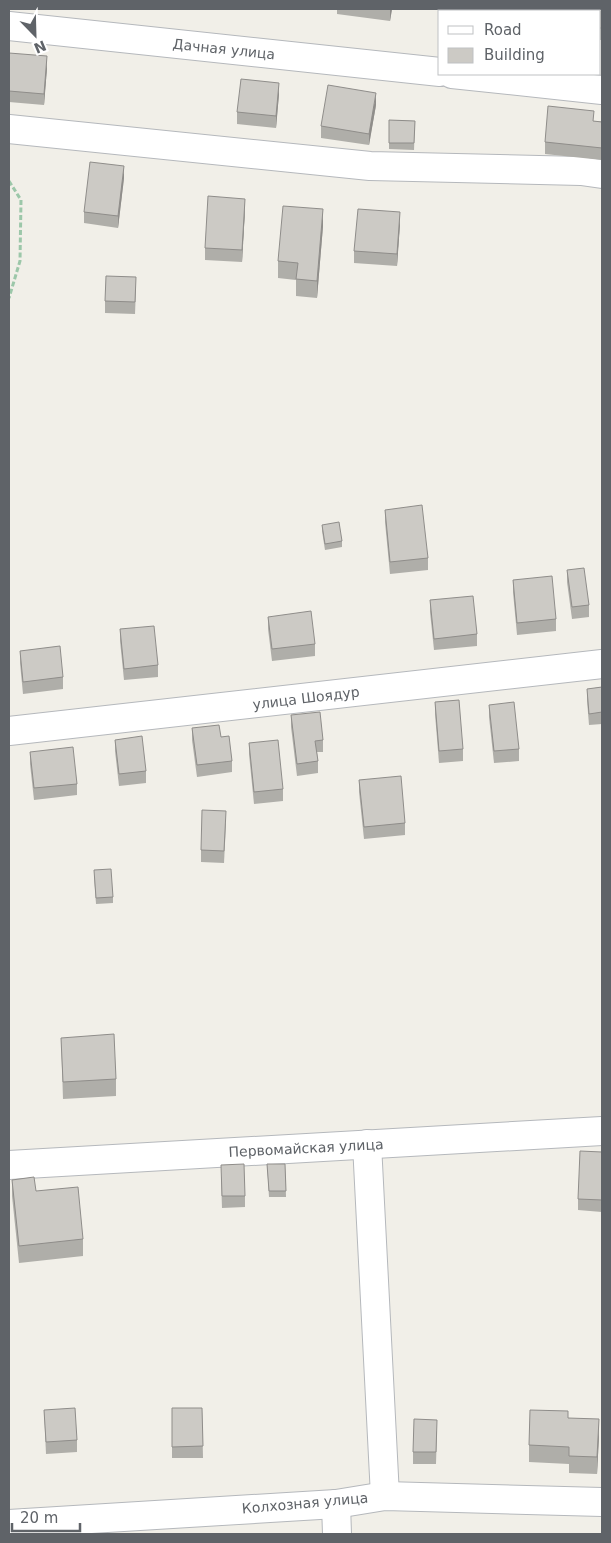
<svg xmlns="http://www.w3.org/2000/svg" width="611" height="1543" font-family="'DejaVu Sans',sans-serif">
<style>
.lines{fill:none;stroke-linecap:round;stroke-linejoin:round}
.minor-casing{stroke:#b5b8bc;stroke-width:30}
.path{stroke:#9cc7a9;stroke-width:3;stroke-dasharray:5 2.5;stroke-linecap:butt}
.minor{stroke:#fff;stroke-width:28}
.wall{fill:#afaea9}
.shaded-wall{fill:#8f8d8a}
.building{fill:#cccac5;stroke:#8f8d8a}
.labels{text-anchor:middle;stroke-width:4;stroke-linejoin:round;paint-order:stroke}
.street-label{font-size:14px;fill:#5f6368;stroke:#fff}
</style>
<rect width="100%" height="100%" fill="#f1efe8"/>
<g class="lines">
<g class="minor-casing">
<g id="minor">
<path d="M9,26L440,72"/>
<path d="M452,74L602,90"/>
<path d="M9,129L370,166L581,171L602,174"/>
<path d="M9,731L602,664"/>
<path d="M367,1144L385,1496"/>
<path d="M9,1165L602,1131"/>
<path d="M336,1504L337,1534"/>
<path d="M9,1524L336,1504L385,1496L602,1502"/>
</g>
</g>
<path class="path" d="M9,181L21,200L20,261L9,298"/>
<use href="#minor" class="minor"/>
</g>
<g class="wall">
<path d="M337,9H392L390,21L337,14Z"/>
<path d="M602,9V40H600V11Z"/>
<path d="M9,53L47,68L44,105L9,102Z"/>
<path d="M279,94L276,128L237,124V112Z"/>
<path d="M376,105L369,145L321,138V126Z"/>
<path d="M389,120L415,121L414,150L389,149Z"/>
<path d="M594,121L602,122V160L545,154V142Z"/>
<path d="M124,178L118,228L84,223V212Z"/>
<path d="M245,210L242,262L205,260V248Z"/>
<path d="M400,224L397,266L354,263V251Z"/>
<path d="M323,226L317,298L296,296V280L278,278V261Z"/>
<path d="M136,289L135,314L105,313V301Z"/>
<path d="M385,510L428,558V570L390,574L385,522Z"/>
<path d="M322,525L342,541V547L325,550L322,531Z"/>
<path d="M567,570L589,605V617L572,619L567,582Z"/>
<path d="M513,580L556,619V631L517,635L513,592Z"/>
<path d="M430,600L477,634V646L434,650L430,612Z"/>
<path d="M268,617L315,644V656L272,661L268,629Z"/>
<path d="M120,629L158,665V677L124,680L120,641Z"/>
<path d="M20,651L63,677V689L23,694L20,663Z"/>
<path d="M602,687V724L589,725L587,700V689Z"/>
<path d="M435,702L463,749V761L439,763L435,714Z"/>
<path d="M489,705L519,749V761L494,763L489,717Z"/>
<path d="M291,715L323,740V752H317L318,761V773L297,776L291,727Z"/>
<path d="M192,728L221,737L232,761V772L197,777L192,740Z"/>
<path d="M115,740L146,771V783L119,786L115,751Z"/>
<path d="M249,743L283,789V801L254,804L249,754Z"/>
<path d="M30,752L77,784V795L34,800L30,764Z"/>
<path d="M359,780L405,823V835L364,839L359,792Z"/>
<path d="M226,823L224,863L201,862V850Z"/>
<path d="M94,876L113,897V903L96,904Z"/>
<path d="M61,1038L116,1079V1096L63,1099Z"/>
<path d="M602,1152V1212L578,1210V1199Z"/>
<path d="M267,1164H285L286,1197H269Z"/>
<path d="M221,1177L245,1196V1207L222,1208Z"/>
<path d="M12,1180L36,1191L83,1239V1256L19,1263L12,1196Z"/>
<path d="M172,1408H202L203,1458H172Z"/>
<path d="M44,1410L77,1440V1452L46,1454Z"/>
<path d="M568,1418L599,1436L597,1474L569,1473V1464L529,1462V1445Z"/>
<path d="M437,1431L436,1464H413V1452Z"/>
</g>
<g class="shaded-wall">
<path d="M390,9H392L390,21Z"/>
<path d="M47,56V68L44,105V94Z"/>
<path d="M279,83V94L276,128V116Z"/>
<path d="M376,93V105L369,145V134Z"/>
<path d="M124,166V178L118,228V216Z"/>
<path d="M245,199V210L242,262V250Z"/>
<path d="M323,209V226L317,298V281Z"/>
<path d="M400,212V224L397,266V254Z"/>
<path d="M599,1419V1436L597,1474V1457Z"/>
</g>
<g class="building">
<rect x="467" y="9" width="46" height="2"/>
<rect x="533" y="9" width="33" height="2"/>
<path d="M582,9H602V28H600V11H582Z"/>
<path d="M9,53L47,56L44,94L9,91Z"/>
<path d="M241,79L279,83L276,116L237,112Z"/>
<path d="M328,85L376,93L369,134L321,126Z"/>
<path d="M548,106L594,111L593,121L602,122V148L545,142Z"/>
<path d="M389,120L415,121L414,143H389Z"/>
<path d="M90,162L124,166L118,216L84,212Z"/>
<path d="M208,196L245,199L242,250L205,248Z"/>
<path d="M283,206L323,209L317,281L296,279L298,263L278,261Z"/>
<path d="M358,209L400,212L397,254L354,251Z"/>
<path d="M106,276L136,277L135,302L105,301Z"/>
<path d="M422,505L428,558L390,562L385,510Z"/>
<path d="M339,522L342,541L325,544L322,525Z"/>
<path d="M584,568L589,605L572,607L567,570Z"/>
<path d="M552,576L556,619L517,623L513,580Z"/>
<path d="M473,596L477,634L434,639L430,600Z"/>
<path d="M311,611L315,644L272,649L268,617Z"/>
<path d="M154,626L158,665L124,669L120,629Z"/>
<path d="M60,646L63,677L23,682L20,651Z"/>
<path d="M602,687V712L589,714L587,689Z"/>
<path d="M459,700L463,749L439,751L435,702Z"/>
<path d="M514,702L519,749L494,751L489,705Z"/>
<path d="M320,712L323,740L315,741L318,761L297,764L291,715Z"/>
<path d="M219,725L221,737L229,736L232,761L197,765L192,728Z"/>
<path d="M142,736L146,771L119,774L115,740Z"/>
<path d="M278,740L283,789L254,792L249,743Z"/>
<path d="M73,747L77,784L34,788L30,752Z"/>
<path d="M401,776L405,823L364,827L359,780Z"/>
<path d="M202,810L226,811L224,851L201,850Z"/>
<path d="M111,869L113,897L96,898L94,870Z"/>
<path d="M114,1034L116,1079L63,1082L61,1038Z"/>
<path d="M580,1151L602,1152V1200L578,1199Z"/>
<path d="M244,1164L245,1196H222L221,1165Z"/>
<path d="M267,1164H285L286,1191H269Z"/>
<path d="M34,1177L36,1191L78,1187L83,1239L19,1246L12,1180Z"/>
<path d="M75,1408L77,1440L46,1442L44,1410Z"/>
<path d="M172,1408H202L203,1446L172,1447Z"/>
<path d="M530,1410L568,1411V1418L599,1419L597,1457L569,1456V1447L529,1445Z"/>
<path d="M414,1419L437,1420L436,1452H413Z"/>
</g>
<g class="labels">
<g class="street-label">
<text transform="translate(224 49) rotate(6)" y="5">Дачная улица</text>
<text transform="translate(306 698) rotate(-7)" y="5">улица Шоядур</text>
<text transform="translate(306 1148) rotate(-3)" y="5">Первомайская улица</text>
<text transform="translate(305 1503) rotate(-5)" y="5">Колхозная улица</text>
</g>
</g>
<rect width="611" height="1543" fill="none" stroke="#5f6368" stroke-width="20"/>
<rect x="438" y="10" width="162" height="65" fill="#ffffff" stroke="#bfc1c3"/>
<rect x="448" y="26" width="25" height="8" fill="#ffffff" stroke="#bfc1c3"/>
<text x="484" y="35" font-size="15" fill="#5f6368">Road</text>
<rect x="448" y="48" width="25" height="15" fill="#cccac5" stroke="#bfc1c3"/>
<text x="484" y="60" font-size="15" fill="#5f6368">Building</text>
<g transform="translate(35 35) rotate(157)" stroke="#ffffff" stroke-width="4" paint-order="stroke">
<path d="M0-4L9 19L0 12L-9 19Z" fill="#5f6368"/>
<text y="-8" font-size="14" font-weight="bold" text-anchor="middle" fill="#5f6368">N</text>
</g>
<path d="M12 1523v8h68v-8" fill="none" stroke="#5f6368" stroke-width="2.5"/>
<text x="20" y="1523" font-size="15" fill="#5f6368" stroke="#ffffff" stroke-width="4" paint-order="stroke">20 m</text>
</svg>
